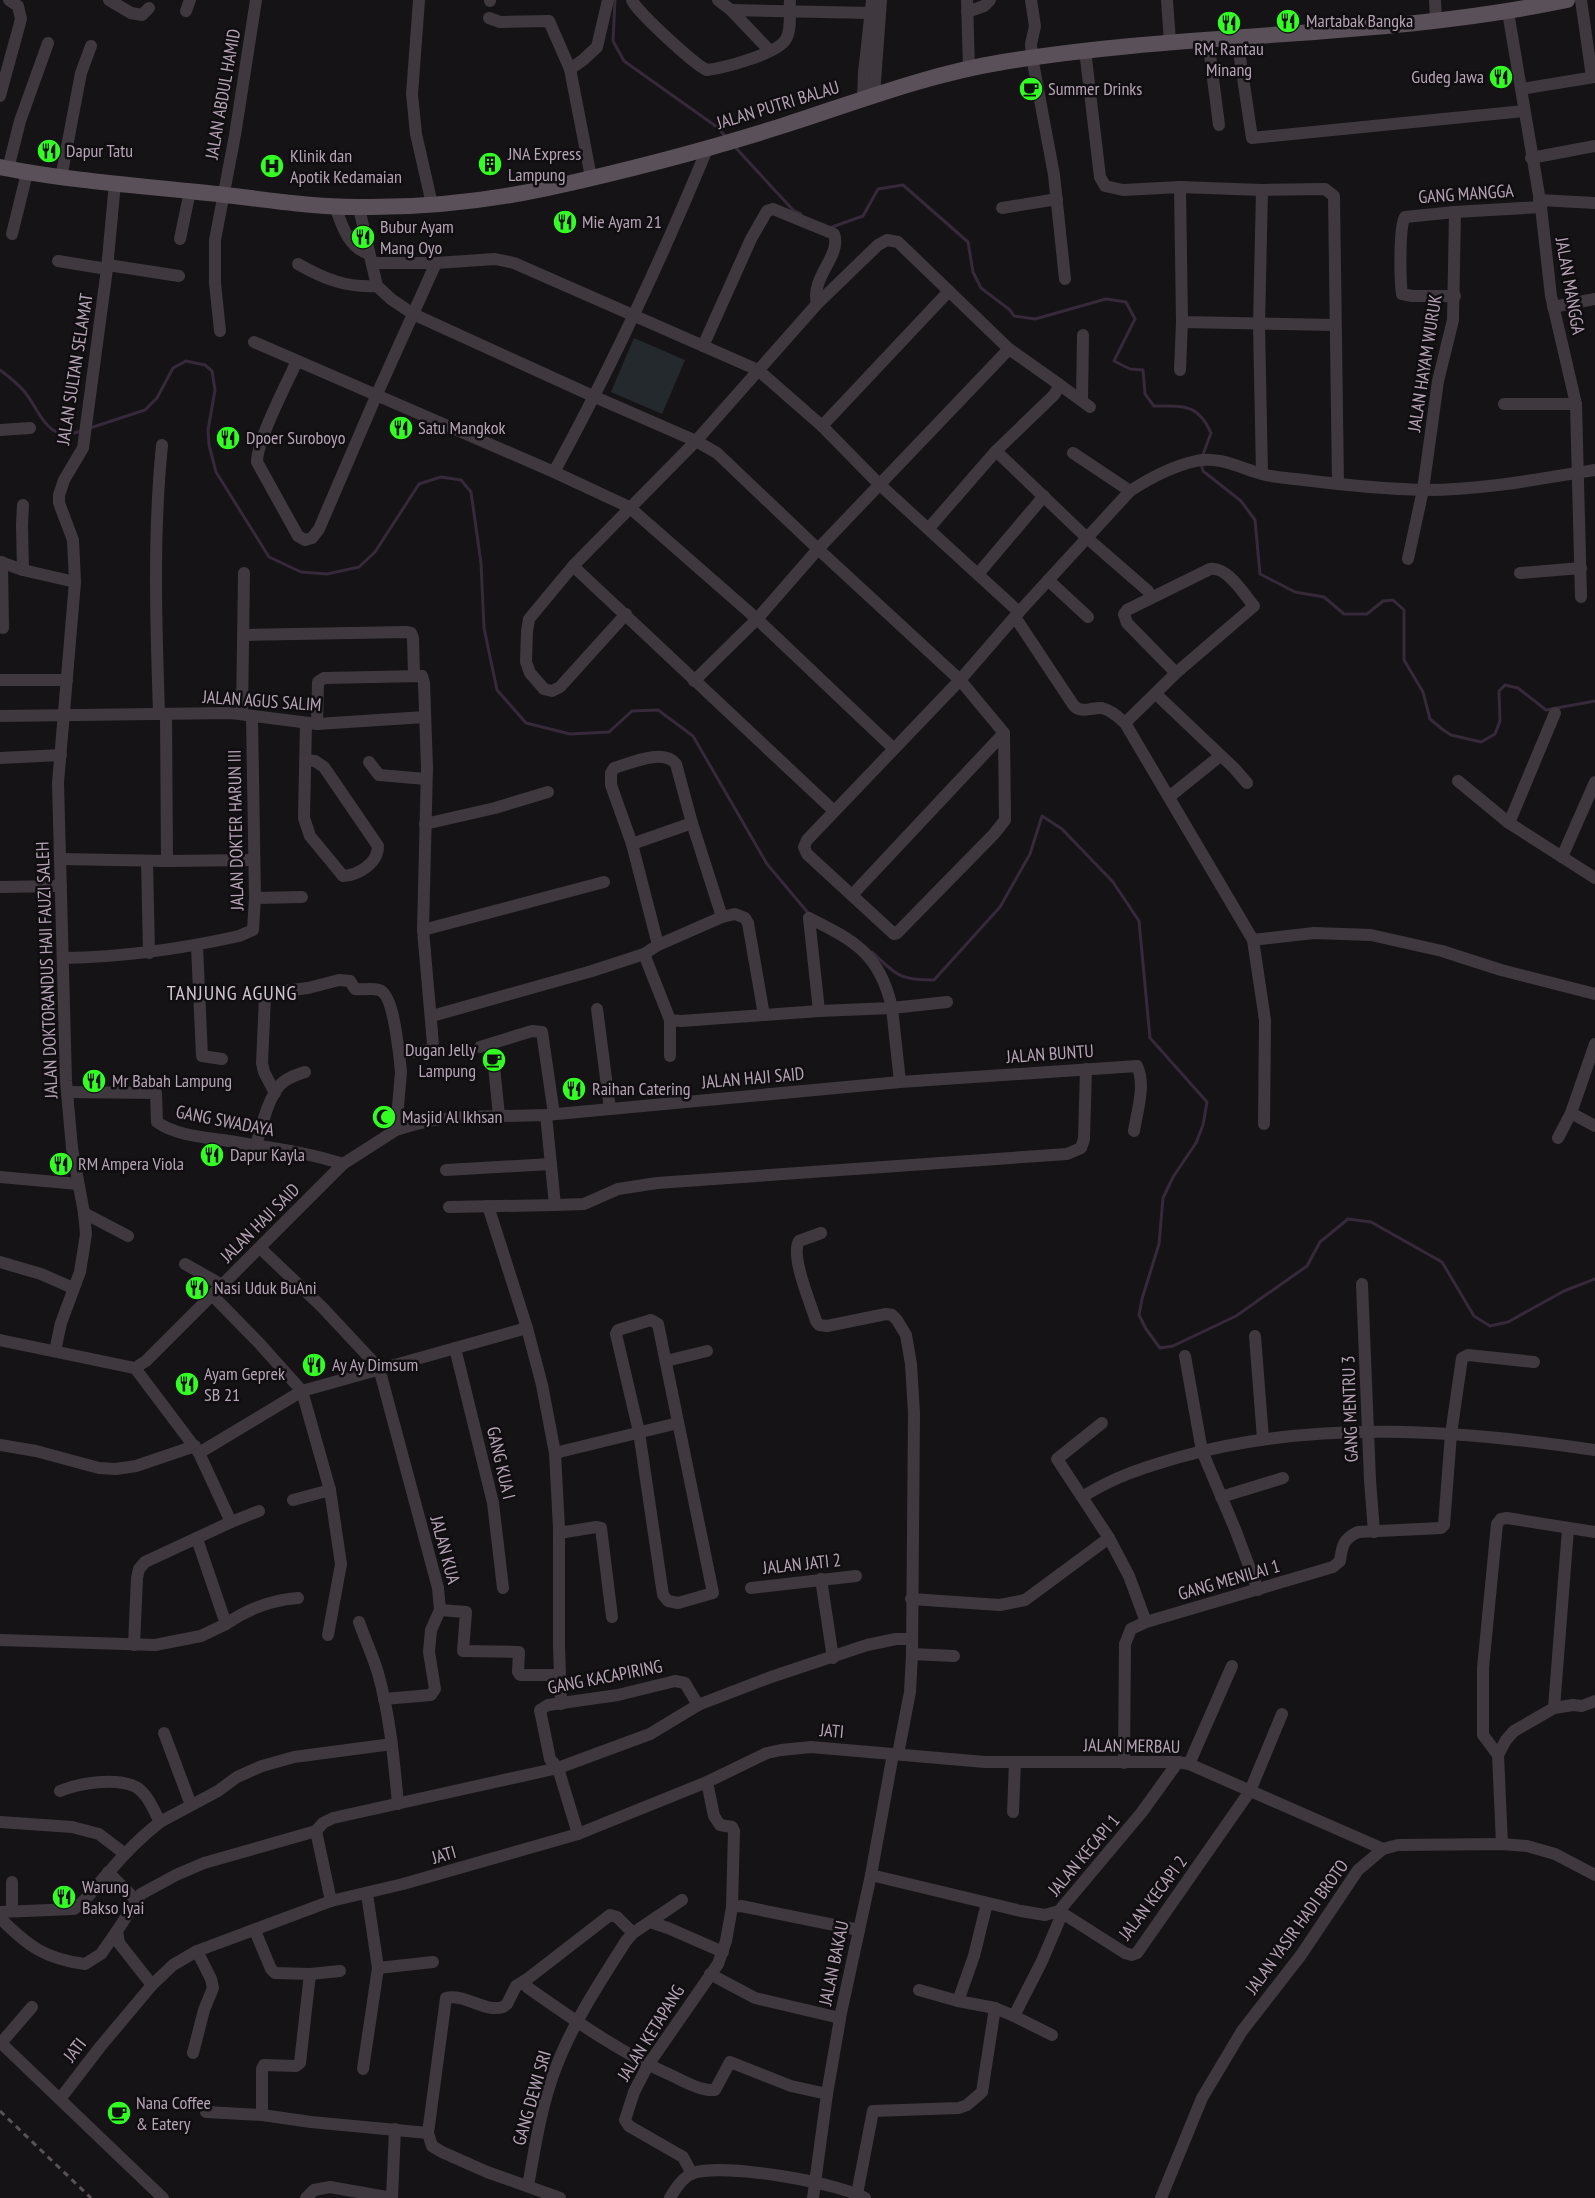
<svg xmlns="http://www.w3.org/2000/svg" width="1595" height="2198" font-family="'PT Sans Narrow',sans-serif">
<style>
.green{fill:#23292d}
.lines{fill:none;stroke-linecap:round;stroke-linejoin:round}
.stream{stroke:#35293a;stroke-width:3}
.minor{stroke:#40383f;stroke-width:12}
.major{stroke:#5a5059;stroke-width:16}
.rail{stroke:#5a5059;stroke-width:3;stroke-dasharray:6 5;stroke-linecap:butt}
.labels{text-anchor:middle;stroke-width:5;stroke-linejoin:round;paint-order:stroke}
.poi-label{font-size:18px;fill:#b6a4b7;stroke:#100e10;text-anchor:start}
.street-label{font-size:18px;fill:#b6a4b7;stroke:#100e10}
.quarter-label{font-size:20px;letter-spacing:1px;fill:#d2c5d2;stroke:#100e10}
</style>
<rect width="100%" height="100%" fill="#151315"/>
<path class="green" d="M634,338L685,360L662,414L611,392Z"/>
<g class="lines">
<g class="stream">
<path d="M615,0L613,41L624,61L717,127L726,137"/>
<path d="M734,146L793,210L801,214"/>
<path d="M832,227L863,216L878,189L903,185L968,242L973,272L981,288L1010,310L1014,316L1035,319L1106,299L1126,302L1135,319L1114,361L1130,369L1143,370L1145,394L1154,406C1182,406 1198,403 1211,433L1202,457"/>
<path d="M0,370C8,376 17,383 24,391C42,413 45,443 82,431"/>
<path d="M90,428L145,410L157,398L173,368L186,361L205,365L212,371L215,390L208,430L209,445L216,472L269,557L301,572L327,574L359,567L375,552L419,484L441,477L461,480L471,492L481,563L484,628L497,690L526,723L570,734L609,732L632,711L658,710L693,736L767,864L809,914"/>
<path d="M1201,463L1203,471L1241,501L1255,520L1260,574L1295,592L1324,597L1344,614H1367L1383,601L1393,600L1404,610V660L1423,692L1430,719L1442,729L1451,735L1481,742L1495,734L1500,721L1499,691L1505,685L1518,688L1546,710L1595,701"/>
<path d="M872,952C897,975 898,980 934,980L1000,907L1030,854L1042,816L1062,829L1113,882L1139,921L1150,1038L1207,1102L1203,1125L1196,1143L1173,1177L1163,1198L1159,1244L1142,1299L1139,1315L1146,1329L1160,1348L1173,1346L1236,1316L1307,1266L1320,1242L1348,1219L1371,1222L1442,1262L1474,1316L1490,1326L1508,1322L1564,1291L1595,1279"/>
</g>
<g class="minor">
<path d="M109,0L131,13L142,15L149,8"/>
<path d="M419,0L412,94L416,134L432,204"/>
<path d="M632,0C635,10 696,66 707,70C723,68 778,54 786,39C792,29 789,11 790,0"/>
<path d="M718,0L731,10L770,51"/>
<path d="M967,0L969,68"/>
<path d="M1031,0L1035,26L1031,44L1032,57L1054,175L1065,279"/>
<path d="M1167,0L1170,42"/>
<path d="M1435,0L1436,22"/>
<path d="M1581,0L1592,77"/>
<path d="M490,1V0"/>
<path d="M731,10L871,13"/>
<path d="M186,11L190,0"/>
<path d="M967,12L984,6L990,0"/>
<path d="M1508,12L1541,207L1551,296L1576,404L1581,597"/>
<path d="M489,18L500,22L549,21L570,69L591,177"/>
<path d="M1237,38L1252,138L1524,111"/>
<path d="M1208,40L1219,125"/>
<path d="M1085,50L1100,177L1105,186L1123,190L1180,187L1262,190"/>
<path d="M570,69L583,60L597,47L608,0"/>
<path d="M1521,89L1595,77"/>
<path d="M874,95L881,0"/>
<path d="M0,96L21,19L18,6L9,0"/>
<path d="M863,98L864,73L872,0"/>
<path d="M1531,158L1595,146"/>
<path d="M8,169L20,121L48,43"/>
<path d="M61,178L81,73L91,46"/>
<path d="M1180,187L1182,322L1335,325"/>
<path d="M1539,200L1595,203"/>
<path d="M335,206C342,226 348,247 369,254"/>
<path d="M359,208L377,286L391,299L413,314L595,397L696,441L717,453L818,549L960,680L1004,733L1005,820L994,834L897,933L894,934L807,854L804,847L807,840L960,680L1019,612L1130,491C1150,478 1173,466 1196,461C1220,456 1240,468 1262,474C1275,478 1290,478 1304,480C1344,485 1385,489 1425,490C1482,490 1539,479 1595,470"/>
<path d="M1002,208L1057,199"/>
<path d="M12,234L27,173"/>
<path d="M180,239L190,191"/>
<path d="M58,261L107,269"/>
<path d="M372,263H436L495,259L514,263L758,370L822,426L879,484L1019,612"/>
<path d="M298,264C324,279 347,288 377,286"/>
<path d="M108,265L179,276"/>
<path d="M1455,296H1412L1402,294C1400,281 1399,226 1405,217L1455,212L1541,207"/>
<path d="M1553,307L1595,299"/>
<path d="M220,331L215,283V240L235,135L256,0"/>
<path d="M254,342L554,472L629,507L757,619L893,748"/>
<path d="M703,346L751,239L767,211L773,209L834,234C842,256 810,277 817,304"/>
<path d="M297,361C287,383 257,440 257,462L298,536L305,540L312,538L319,529L377,394L436,263"/>
<path d="M1180,370L1182,322"/>
<path d="M1060,385L1090,407"/>
<path d="M1082,400L1083,335"/>
<path d="M1504,404H1576"/>
<path d="M822,426L949,291"/>
<path d="M0,430L30,428"/>
<path d="M996,451L1087,538L1148,591"/>
<path d="M1073,453L1130,491"/>
<path d="M554,472C612,366 662,258 708,147"/>
<path d="M1262,474L1259,325L1262,190L1325,189L1334,196L1338,484"/>
<path d="M1408,559L1423,490L1438,381L1453,320L1455,212"/>
<path d="M0,562L23,570L75,582"/>
<path d="M2,562L3,628"/>
<path d="M573,566L834,811"/>
<path d="M23,570L22,525L23,505"/>
<path d="M1520,573L1581,568"/>
<path d="M978,574L1044,496"/>
<path d="M1048,580L1088,617"/>
<path d="M626,614L560,687L552,691L544,689L530,673L526,662L527,631L529,619L573,566L696,441L817,304L878,245L887,240L898,242L1009,349L1060,385L1054,395L996,451L929,528"/>
<path d="M1015,617L1074,706C1083,714 1092,707 1102,708C1111,710 1118,717 1125,723"/>
<path d="M245,635L406,632L411,633L413,638L414,675"/>
<path d="M1176,673L1127,623L1124,614L1127,610L1210,569C1227,566 1244,594 1254,606L1176,673L1125,723L1253,940L1314,933L1371,935L1442,951L1501,970L1595,994"/>
<path d="M0,680H67"/>
<path d="M694,681L757,619L818,549L1009,349"/>
<path d="M1156,694L1234,768L1247,783"/>
<path d="M159,713C156,624 153,534 162,445"/>
<path d="M166,714L167,861"/>
<path d="M242,714L244,573"/>
<path d="M0,716L231,713L317,724L425,717"/>
<path d="M317,724L318,682L324,678L422,676L424,683L427,767L423,930"/>
<path d="M0,758L61,755"/>
<path d="M305,760L315,761L324,767L378,846C378,863 359,875 343,876L310,836L304,818L306,723"/>
<path d="M369,762L379,775L426,779"/>
<path d="M1458,781L1509,823L1595,878"/>
<path d="M1169,797L1220,756"/>
<path d="M1509,823L1555,713"/>
<path d="M425,824L495,808L548,792"/>
<path d="M632,844L692,823"/>
<path d="M1562,857L1595,782"/>
<path d="M61,859L167,861L254,860"/>
<path d="M147,861L149,953"/>
<path d="M0,887L61,886"/>
<path d="M852,895L1004,733"/>
<path d="M255,898L302,897"/>
<path d="M809,918C855,941 880,954 892,1008L819,1011"/>
<path d="M1253,940L1265,1020L1264,1124"/>
<path d="M658,945L632,844L611,785V773L614,768C631,763 663,748 676,764L692,823L722,917"/>
<path d="M197,946L202,1056L222,1059"/>
<path d="M64,958C124,957 181,949 239,936L253,930L255,898L252,716"/>
<path d="M597,1009L610,1109"/>
<path d="M764,1015L819,1011L809,918"/>
<path d="M432,1016L592,971L644,954L658,945L722,917L735,914L745,918L748,923L764,1015L681,1021L670,1020L644,954"/>
<path d="M670,1020V1056"/>
<path d="M480,1047L532,1031L542,1032L554,1114"/>
<path d="M494,1066L499,1116"/>
<path d="M900,1082L892,1008L947,1002"/>
<path d="M67,1092L156,1093L157,1122C175,1135 202,1137 223,1140C263,1147 304,1151 343,1164"/>
<path d="M275,1093L264,1072L262,1063L265,997L269,993L308,988L339,980L350,981L355,989C362,990 373,988 379,990C393,994 397,1041 399,1053"/>
<path d="M1571,1113L1595,1126"/>
<path d="M396,1130L401,1072L399,1053L431,1050L433,1044L423,930L604,882"/>
<path d="M1558,1138L1571,1113L1595,1044"/>
<path d="M256,1145C261,1129 268,1098 280,1085C286,1078 296,1075 305,1072"/>
<path d="M446,1170L551,1164"/>
<path d="M0,1177L78,1184"/>
<path d="M555,1205L584,1204L618,1189L657,1183L1067,1154L1081,1148L1084,1139L1086,1069"/>
<path d="M488,1206L527,1328L542,1385L555,1453L559,1528V1646L561,1704"/>
<path d="M449,1207L555,1205L546,1115"/>
<path d="M84,1213L128,1236"/>
<path d="M821,1233L799,1241C790,1256 811,1304 816,1321L819,1325L827,1326L886,1314L892,1315L897,1320L906,1335L911,1364L914,1413L912,1654L910,1692L898,1754"/>
<path d="M260,1248L322,1307L379,1368L438,1588L440,1610L431,1630L429,1652L435,1689L431,1695L384,1699"/>
<path d="M0,1262L41,1274L73,1288"/>
<path d="M185,1264L222,1285"/>
<path d="M1362,1284L1370,1480L1374,1532"/>
<path d="M213,1296L259,1343L302,1391L330,1490"/>
<path d="M651,1320L658,1324L713,1593L678,1603L668,1601L663,1595L639,1432L616,1334L618,1330Z"/>
<path d="M1255,1336L1263,1439"/>
<path d="M0,1340L135,1368L146,1361L343,1164L396,1130L413,1125L434,1120L463,1117L546,1115L900,1082L1137,1066C1146,1085 1137,1111 1134,1131"/>
<path d="M455,1348L493,1503L503,1588"/>
<path d="M55,1351L61,1323L80,1272L86,1234L84,1213L72,1148L66,1081L58,783L75,582L73,540L59,503V495L64,480L83,448L107,269L115,183"/>
<path d="M1185,1356L1202,1451L1235,1529L1258,1590"/>
<path d="M666,1361L707,1351"/>
<path d="M135,1368L199,1453L231,1522"/>
<path d="M0,1445L36,1451L99,1468L116,1469L136,1466L195,1446"/>
<path d="M199,1453L302,1391L527,1328"/>
<path d="M555,1453L678,1423"/>
<path d="M1082,1497L1057,1459L1102,1423"/>
<path d="M1221,1497L1283,1478"/>
<path d="M293,1500L330,1490L341,1564L328,1635"/>
<path d="M1595,1532L1507,1518L1501,1519L1497,1524L1483,1668V1735L1498,1755L1506,1740L1514,1731L1554,1708L1573,1705L1582,1706L1595,1701"/>
<path d="M559,1533L596,1527L601,1528L612,1617"/>
<path d="M1109,1538L1129,1576L1146,1622"/>
<path d="M197,1539L226,1624C249,1608 271,1600 298,1598"/>
<path d="M821,1579L833,1658"/>
<path d="M751,1588L856,1576"/>
<path d="M911,1599L1000,1605L1025,1600L1109,1538L1082,1497C1116,1476 1142,1468 1180,1457C1314,1419 1459,1430 1595,1450"/>
<path d="M440,1610L466,1612L463,1651L519,1652L518,1672L520,1675H560"/>
<path d="M359,1622C365,1639 373,1656 378,1673C390,1716 394,1760 398,1804"/>
<path d="M0,1640L155,1645L201,1636L226,1624"/>
<path d="M134,1645L137,1578L139,1569L145,1562L231,1522L259,1511"/>
<path d="M912,1654L954,1656"/>
<path d="M1554,1708L1568,1529"/>
<path d="M164,1733L191,1805"/>
<path d="M1498,1755L1502,1844"/>
<path d="M1124,1763L1125,1644L1131,1629L1146,1622L1333,1567L1340,1561C1342,1546 1343,1539 1358,1532L1441,1528L1444,1525L1451,1434L1462,1358L1468,1355L1534,1362"/>
<path d="M1189,1764L1232,1666"/>
<path d="M707,1782L714,1816L720,1825L732,1827L734,1831L732,1907"/>
<path d="M60,1791C79,1783 116,1777 136,1787C148,1794 154,1811 160,1822"/>
<path d="M1013,1812L1015,1762"/>
<path d="M0,1822L72,1827L99,1834L125,1854"/>
<path d="M316,1831L331,1901"/>
<path d="M578,1834L558,1768L550,1759L540,1710L548,1705L618,1695L675,1681L685,1683L698,1705"/>
<path d="M108,1872L136,1900"/>
<path d="M871,1875L1021,1911L1045,1915L1059,1911L1142,1812L1178,1762"/>
<path d="M12,1882V1911"/>
<path d="M987,1903L974,1956L958,2001L995,2008L1014,2016L1052,2035"/>
<path d="M1059,1911L1125,1953L1132,1955L1137,1953L1250,1791L1282,1714"/>
<path d="M0,1912L74,1909C88,1900 97,1884 109,1872C124,1854 141,1837 160,1822L218,1791L237,1777L262,1766L294,1757L392,1744"/>
<path d="M0,1918C28,1946 45,1959 85,1964L101,1954L117,1931"/>
<path d="M650,1922L668,1928L723,1952"/>
<path d="M255,1931L271,1969L275,1973L310,1974L340,1971"/>
<path d="M378,1968L433,1962"/>
<path d="M710,1974L755,1998L840,2018"/>
<path d="M526,1980L527,1987C574,2020 622,2054 675,2077C687,2083 702,2091 715,2090L730,2062L791,2086L827,2094"/>
<path d="M152,1985L119,1943L117,1931L141,1894L176,1875L204,1863L316,1831L323,1823L333,1818L558,1768L650,1734L698,1705L771,1677L867,1645L896,1639H911"/>
<path d="M919,1990L958,2001"/>
<path d="M1014,2016L1042,1961L1062,1914"/>
<path d="M0,2042L163,2198"/>
<path d="M1,2043L32,2007"/>
<path d="M193,2053L204,2010L213,1988L211,1979L197,1951"/>
<path d="M363,2069L378,1968L367,1894"/>
<path d="M60,2099L100,2047L152,1985L173,1965L197,1951L331,1901L403,1884L578,1834L707,1782L767,1753L781,1750L811,1747L985,1762H1178L1189,1764L1383,1849"/>
<path d="M206,2112L262,2115L311,2122L428,2133"/>
<path d="M262,2115V2069L264,2065L296,2066L300,2063L310,1974"/>
<path d="M692,2174L683,2157L629,2126L625,2120L634,2092L648,2065L718,1964L726,1941L732,1907L741,1906L859,1930"/>
<path d="M528,2186C535,2147 541,2107 555,2070C572,2024 600,1982 626,1941L633,1933L682,1900"/>
<path d="M857,2194L873,2111L959,2108L967,2105L982,2092L995,2008"/>
<path d="M306,2198L314,2190L330,2187L392,2198L395,2129"/>
<path d="M560,2198L487,2172L442,2152L432,2146L428,2133L446,1998C465,1993 484,2013 503,2007L507,2004L516,1986L526,1980L610,1915L617,1917L633,1933"/>
<path d="M670,2198C675,2189 683,2177 693,2173C724,2163 836,2182 865,2198"/>
<path d="M813,2198L827,2094L841,2013L871,1875L893,1754"/>
<path d="M1161,2198L1202,2098L1242,2031L1301,1955L1358,1870L1383,1849L1398,1845L1502,1844L1527,1846L1555,1854L1595,1875"/>
</g>
<path class="major" d="M0,167C65,180 132,185 198,192C251,197 304,207 358,207C420,208 487,201 548,188C629,170 710,149 788,124C859,101 929,74 1003,62C1190,31 1381,39 1567,0"/>
<path class="rail" d="M0,2111L91,2198"/>
</g>
<defs>
<g id="restaurant-disc" transform="scale(1.25)"><circle r="9.5" fill="#32fe23" stroke="#100e10"/><path d="M-5-6h1v4h1v-4h1v4h1v-4h1v5L-1.5 .5V6h-2V.5L-5-1ZM5-6V6H3V1.5H1.5Q1.5-4 5-6Z" fill="#111"/></g>
<g id="cafe-disc" transform="scale(1.25)"><circle r="9.5" fill="#32fe23" stroke="#100e10"/><path d="M-5.5-4.5H6V0H3Q3 3.5 0 3.5H-2.5Q-5.5 3.5-5.5 0ZM3-3.2v2h1.7v-2ZM-6 4.5H4V6H-6Z" fill="#111"/></g>
<g id="building-disc" transform="scale(1.25)"><circle r="9.5" fill="#32fe23" stroke="#100e10"/><path d="M-4-6H4V6H1V3H-1V6H-4ZM-2.5-4.3h1.7v1.8h-1.7ZM.8-4.3h1.7v1.8H.8ZM-2.5-1h1.7V.8h-1.7ZM.8-1h1.7V.8H.8Z" fill="#111"/></g>
<g id="hospital-disc" transform="scale(1.25)"><circle r="9.5" fill="#32fe23" stroke="#100e10"/><path d="M-5-5h3v3.5h4V-5h3V5h-3V1.5h-4V5h-3Z" fill="#111"/></g>
<g id="mosque-disc" transform="scale(1.25)"><circle r="9.5" fill="#32fe23" stroke="#100e10"/><path d="M3.5-4.9A6 6 0 1 0 3.5 4.9A5 5 0 1 1 3.5-4.9Z" fill="#111"/></g>
</defs>
<g fill-rule="evenodd">
<use href="#restaurant-disc" x="1288" y="21"/>
<use href="#restaurant-disc" x="1229" y="23"/>
<use href="#restaurant-disc" x="1501" y="77"/>
<use href="#cafe-disc" x="1031" y="89"/>
<use href="#restaurant-disc" x="49" y="151"/>
<use href="#building-disc" x="490" y="164"/>
<use href="#hospital-disc" x="272" y="166"/>
<use href="#restaurant-disc" x="565" y="222"/>
<use href="#restaurant-disc" x="363" y="237"/>
<use href="#restaurant-disc" x="401" y="428"/>
<use href="#restaurant-disc" x="228" y="438"/>
<use href="#cafe-disc" x="494" y="1060"/>
<use href="#restaurant-disc" x="94" y="1081"/>
<use href="#restaurant-disc" x="574" y="1089"/>
<use href="#mosque-disc" x="384" y="1117"/>
<use href="#restaurant-disc" x="212" y="1155"/>
<use href="#restaurant-disc" x="61" y="1164"/>
<use href="#restaurant-disc" x="197" y="1288"/>
<use href="#restaurant-disc" x="314" y="1365"/>
<use href="#restaurant-disc" x="187" y="1384"/>
<use href="#restaurant-disc" x="64" y="1897"/>
<use href="#cafe-disc" x="119" y="2113"/>
</g>
<g class="labels">
<g class="poi-label">
<text x="1306" y="27">Martabak Bangka</text>
<text x="1229" y="55" text-anchor="middle">RM. Rantau<tspan x="1229" dy="21">Minang</tspan></text>
<text x="1484" y="83" text-anchor="end">Gudeg Jawa</text>
<text x="1048" y="95">Summer Drinks</text>
<text x="66" y="157">Dapur Tatu</text>
<text x="508" y="160">JNA Express<tspan x="508" dy="21">Lampung</tspan></text>
<text x="290" y="162">Klinik dan<tspan x="290" dy="21">Apotik Kedamaian</tspan></text>
<text x="582" y="228">Mie Ayam 21</text>
<text x="380" y="233">Bubur Ayam<tspan x="380" dy="21">Mang Oyo</tspan></text>
<text x="418" y="434">Satu Mangkok</text>
<text x="246" y="444">Dpoer Suroboyo</text>
<text x="476" y="1056" text-anchor="end">Dugan Jelly<tspan x="476" dy="21">Lampung</tspan></text>
<text x="112" y="1087">Mr Babah Lampung</text>
<text x="592" y="1095">Raihan Catering</text>
<text x="402" y="1123">Masjid Al Ikhsan</text>
<text x="230" y="1161">Dapur Kayla</text>
<text x="78" y="1170">RM Ampera Viola</text>
<text x="214" y="1294">Nasi Uduk BuAni</text>
<text x="332" y="1371">Ay Ay Dimsum</text>
<text x="204" y="1380">Ayam Geprek<tspan x="204" dy="21">SB 21</tspan></text>
<text x="82" y="1893">Warung<tspan x="82" dy="21">Bakso Iyai</tspan></text>
<text x="136" y="2109">Nana Coffee<tspan x="136" dy="21">&amp; Eatery</tspan></text>
</g>
<g class="street-label">
<text transform="translate(223 94) rotate(-80)" y="6">JALAN ABDUL HAMID</text>
<text transform="translate(778 105) rotate(-17)" y="6">JALAN PUTRI BALAU</text>
<text transform="translate(1466 194) rotate(-4)" y="6">GANG MANGGA</text>
<text transform="translate(1570 286) rotate(80)" y="6">JALAN MANGGA</text>
<text transform="translate(1425 363) rotate(-81)" y="6">JALAN HAYAM WURUK</text>
<text transform="translate(75 369) rotate(-81)" y="6">JALAN SULTAN SELAMAT</text>
<text transform="translate(262 701) rotate(4)" y="6">JALAN AGUS SALIM</text>
<text transform="translate(236 830) rotate(-91)" y="6">JALAN DOKTER HARUN III</text>
<text transform="translate(47 970) rotate(-92)" y="6">JALAN DOKTORANDUS HAJI FAUZI SALEH</text>
<text transform="translate(1050 1054) rotate(-4)" y="6">JALAN BUNTU</text>
<text transform="translate(753 1078) rotate(-5)" y="6">JALAN HAJI SAID</text>
<text transform="translate(225 1121) rotate(11)" y="6">GANG SWADAYA</text>
<text transform="translate(260 1223) rotate(-45)" y="6">JALAN HAJI SAID</text>
<text transform="translate(1350 1409) rotate(-92)" y="6">GANG MENTRU 3</text>
<text transform="translate(501 1463) rotate(77)" y="6">GANG KUA I</text>
<text transform="translate(445 1550) rotate(75)" y="6">JALAN KUA</text>
<text transform="translate(802 1564) rotate(-6)" y="6">JALAN JATI 2</text>
<text transform="translate(1229 1580) rotate(-16)" y="6">GANG MENILAI 1</text>
<text transform="translate(605 1677) rotate(-11)" y="6">GANG KACAPIRING</text>
<text transform="translate(832 1731) rotate(5)" y="6">JATI</text>
<text transform="translate(1132 1746) rotate(1)" y="6">JALAN MERBAU</text>
<text transform="translate(444 1855) rotate(-16)" y="6">JATI</text>
<text transform="translate(1084 1855) rotate(-50)" y="6">JALAN KECAPI 1</text>
<text transform="translate(1153 1898) rotate(-53)" y="6">JALAN KECAPI 2</text>
<text transform="translate(1297 1927) rotate(-54)" y="6">JALAN YASIR HADI BROTO</text>
<text transform="translate(834 1963) rotate(-78)" y="6">JALAN BAKAU</text>
<text transform="translate(651 2033) rotate(-58)" y="6">JALAN KETAPANG</text>
<text transform="translate(75 2050) rotate(-52)" y="6">JATI</text>
<text transform="translate(532 2098) rotate(-74)" y="6">GANG DEWI SRI</text>
</g>
<g class="quarter-label">
<text x="232" y="1000">TANJUNG AGUNG</text>
</g>
</g>
</svg>
